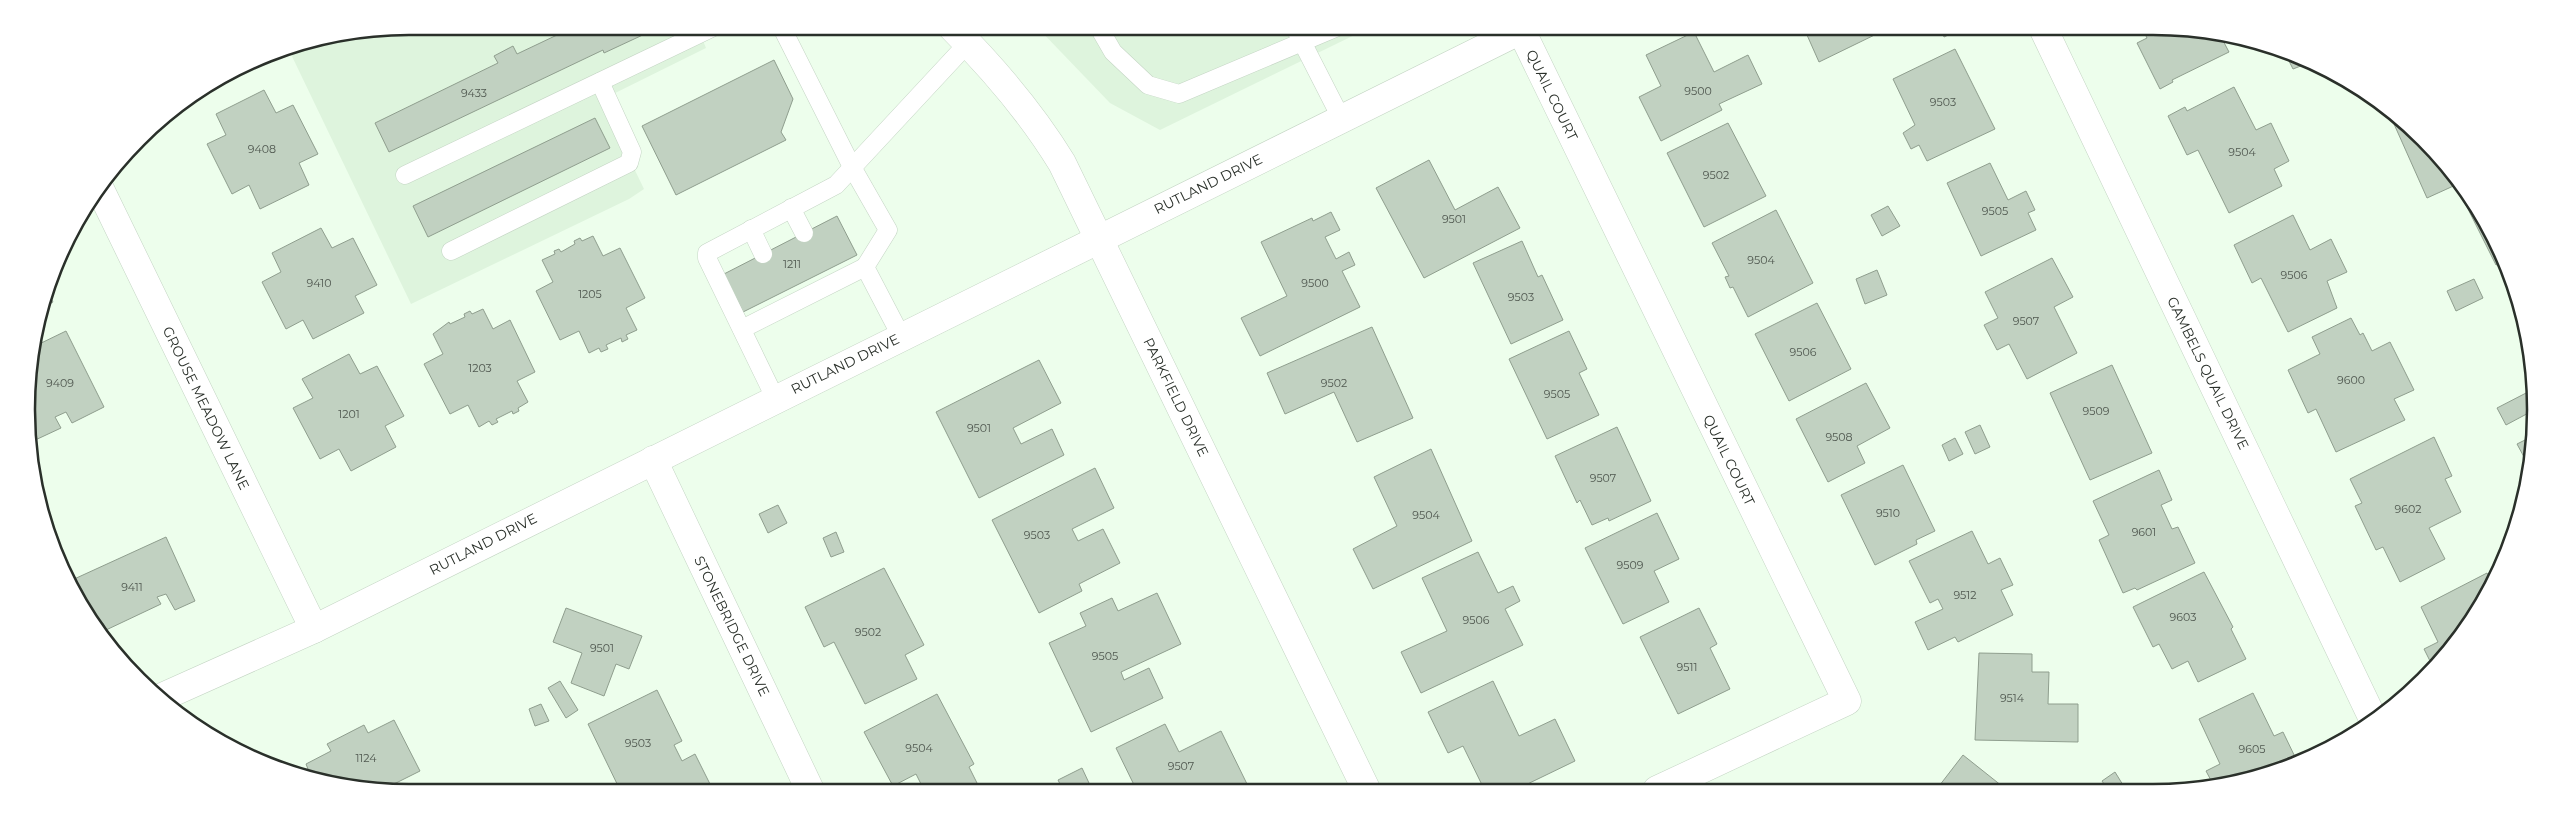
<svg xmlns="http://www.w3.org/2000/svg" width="2562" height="819" font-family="Montserrat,sans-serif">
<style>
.built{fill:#def4dd}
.building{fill:#c1d1c1;stroke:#8f9e8e}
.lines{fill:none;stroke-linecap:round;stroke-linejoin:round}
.service-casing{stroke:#c4d5c4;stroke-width:19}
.minor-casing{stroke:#c4d5c4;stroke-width:29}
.tertiary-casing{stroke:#c4d5c4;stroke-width:29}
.service{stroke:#fff;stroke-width:18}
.minor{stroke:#fff;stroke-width:28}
.tertiary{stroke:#fff;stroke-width:28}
.labels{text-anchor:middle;stroke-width:4.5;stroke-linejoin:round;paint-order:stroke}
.number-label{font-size:11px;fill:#505850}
.street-label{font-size:14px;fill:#2a302a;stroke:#fff}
.rim{fill:none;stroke:#2a302a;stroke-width:2.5}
</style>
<rect width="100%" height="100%" fill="#edfeec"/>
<g class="built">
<path d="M409,26H697L706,48L601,100L644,189L629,199L411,304L288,48L335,34Z"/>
<path d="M1036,26H1373L1160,130L1110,103Z"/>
</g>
<g class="building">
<path d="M576,26H662L604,53L603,50L389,152L375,123L498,63L494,56L513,46L517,54Z"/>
<path d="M1803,26H1893L1819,62Z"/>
<path d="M1940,26H1958L1959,30L1944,37Z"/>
<path d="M2141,26L2219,33L2229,52L2172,80L2173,82L2160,89L2137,43L2147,38Z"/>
<path d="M1694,32L1714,72L1748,55L1762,84L1719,104L1722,110L1661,141L1639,97L1661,86L1646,55Z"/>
<path d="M1955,49L1995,129L1927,161L1919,145L1911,149L1903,133L1915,125L1893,79Z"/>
<path d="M2294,54L2299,56L2311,62L2293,69L2287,57Z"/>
<path d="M774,60L793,99L781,132L786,140L676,195L642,126Z"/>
<path d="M2234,87L2256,130L2271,123L2289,161L2274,169L2282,186L2229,213L2198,150L2187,155L2168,116L2185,107L2187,111Z"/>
<path d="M264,90L276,113L293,105L318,154L299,163L309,185L260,209L249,185L232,194L207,144L226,135L216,114Z"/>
<path d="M595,118L610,148L428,237L413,206Z"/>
<path d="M2401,120L2424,139L2460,183L2427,198L2394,124Z"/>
<path d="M1728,123L1766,196L1704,227L1667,153Z"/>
<path d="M1429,160L1455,210L1498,187L1520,228L1424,278L1376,188Z"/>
<path d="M1990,163L2008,200L2026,191L2035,210L2028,213L2036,230L1981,256L1947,183Z"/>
<path d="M2469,194L2506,261L2496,265L2462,197Z"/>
<path d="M1888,206L1900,226L1882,236L1871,215Z"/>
<path d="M1776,210L1813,283L1748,317L1733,287L1730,288L1725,277L1729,276L1712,243Z"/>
<path d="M1331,212L1340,230L1325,237L1336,259L1349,252L1355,265L1342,271L1360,307L1260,356L1241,318L1287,296L1261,242L1312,218L1313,221Z"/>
<path d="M2293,215L2310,250L2331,239L2347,272L2327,281L2337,308L2288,332L2261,278L2252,283L2234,245Z"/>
<path d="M837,216L857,255L743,312L724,274Z"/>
<path d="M321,228L332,248L353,238L377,285L355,296L364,313L313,339L303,320L286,329L262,282L281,272L272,253Z"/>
<path d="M593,236L603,256L620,248L645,298L626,308L637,330L626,335L628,339L622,342L621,338L606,345L608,349L601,352L599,348L589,353L579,331L560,340L536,291L553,282L542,260L555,254L554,251L559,249L561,252L575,244L574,241L580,238L582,241Z"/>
<path d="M1522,241L1538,277L1542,275L1563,320L1511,344L1473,263Z"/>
<path d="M2052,258L2073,297L2054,307L2077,353L2027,379L2009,344L1997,350L1984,325L1998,318L1985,292Z"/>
<path d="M1877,270L1887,295L1865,304L1856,279Z"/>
<path d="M2474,279L2483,298L2456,311L2447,291Z"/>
<path d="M49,295L53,302L46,306Z"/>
<path d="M1817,303L1851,369L1789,401L1755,334Z"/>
<path d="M483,309L493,329L510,320L535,372L517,381L528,402L518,408L519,411L513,414L512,411L496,419L498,422L492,425L489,421L479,427L468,405L450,414L424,364L443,354L433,334L449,322L450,324L465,317L464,314L470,311L472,314Z"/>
<path d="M2351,318L2360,335L2363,333L2372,351L2390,342L2414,390L2394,399L2405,420L2336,452L2316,409L2308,413L2288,370L2320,354L2312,337Z"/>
<path d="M1372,327L1413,418L1357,442L1334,392L1285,414L1267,373Z"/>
<path d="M66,331L104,407L72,423L66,412L55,417L61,428L31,442L27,435L29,360L33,347Z"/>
<path d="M1569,331L1587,369L1579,373L1599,415L1547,439L1509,359Z"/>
<path d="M349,354L360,374L377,366L404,416L385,426L396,447L351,471L339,449L320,459L293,408L313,398L302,379Z"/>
<path d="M1039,360L1061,403L1013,428L1021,444L1052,429L1064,455L979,498L936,412Z"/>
<path d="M2112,365L2152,453L2090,480L2050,393Z"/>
<path d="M1866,383L1890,428L1857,446L1865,463L1828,482L1796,419Z"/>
<path d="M2528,392L2536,409L2506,425L2497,408Z"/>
<path d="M1980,425L1990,447L1975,454L1965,432Z"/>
<path d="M1617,427L1651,501L1609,521L1608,518L1592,525L1580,500L1577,503L1555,456Z"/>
<path d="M2533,436L2530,468L2517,444Z"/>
<path d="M2434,437L2452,476L2445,479L2461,512L2429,528L2445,559L2400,582L2383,547L2376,550L2355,506L2362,503L2350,479Z"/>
<path d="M1955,438L1963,454L1949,461L1942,445Z"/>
<path d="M1431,449L1472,541L1373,589L1353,549L1397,526L1374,477Z"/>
<path d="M1903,465L1935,531L1916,540L1917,544L1875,565L1841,495Z"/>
<path d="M1095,468L1114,508L1072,529L1078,541L1103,529L1120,563L1079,584L1082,591L1039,613L992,520Z"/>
<path d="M2159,470L2172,500L2161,505L2172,529L2178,527L2195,563L2137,590L2135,588L2123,593L2099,540L2109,535L2093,501Z"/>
<path d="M778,505L787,523L768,533L759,514Z"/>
<path d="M1657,513L1679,559L1654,571L1669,602L1623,624L1585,548Z"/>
<path d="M1972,531L1988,564L2000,558L2013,585L2001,590L2013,615L1958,642L1955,637L1928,650L1915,622L1943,609L1938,599L1930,603L1909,561Z"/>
<path d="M836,532L844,552L831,557L823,538Z"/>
<path d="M166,537L195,601L175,610L166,594L157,597L161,604L106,630L103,623L96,627L97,630L91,623L72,580Z"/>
<path d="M1478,552L1498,593L1513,586L1520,601L1505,609L1523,645L1421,693L1401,652L1447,631L1422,578Z"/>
<path d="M884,568L924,645L905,655L917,679L865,704L834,642L824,647L805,607Z"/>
<path d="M2204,572L2233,627L2231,629L2246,659L2198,682L2188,661L2172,669L2159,644L2153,647L2133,607Z"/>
<path d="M2487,573L2492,582L2485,601L2432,665L2424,649L2438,642L2421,607Z"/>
<path d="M1157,593L1181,644L1121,672L1124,680L1149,668L1163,698L1091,732L1049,643L1086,626L1080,613L1112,598L1118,611Z"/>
<path d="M566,608L642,636L629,669L616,664L604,696L571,683L582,653L553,642Z"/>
<path d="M1699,608L1717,644L1710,648L1730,689L1678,714L1640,637Z"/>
<path d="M1979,653L2032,654V672H2049L2048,704H2078V742L1975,740Z"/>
<path d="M560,681L578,710L566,718L548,688Z"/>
<path d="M1493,681L1519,736L1555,719L1575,761L1513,791H1485L1463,746L1448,753L1428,712Z"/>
<path d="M657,690L682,741L674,745L682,761L695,754L712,788L704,792H645L642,787L631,792H621L588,724Z"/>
<path d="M2253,693L2274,736L2283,732L2297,761L2214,786L2206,771L2220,764L2199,719Z"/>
<path d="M937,694L974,764L969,767L977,783L959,792H925L916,774L893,786L864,732Z"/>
<path d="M541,704L549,721L535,726L529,709Z"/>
<path d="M394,720L420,771L382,790L334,785L297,774L308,769L306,764L331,751L327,744L364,725L368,733Z"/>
<path d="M1165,724L1179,752L1221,731L1248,786L1236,791H1137L1116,748Z"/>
<path d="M1963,755L2007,790H1936Z"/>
<path d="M1082,768L1089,783L1072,792H1064L1058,780Z"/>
<path d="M2115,772L2123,785L2117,790H2108L2102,781Z"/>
</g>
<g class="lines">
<g class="service-casing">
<g id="service">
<path d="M781,26L852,167L888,230L865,267L901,336"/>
<path d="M1098,26L1113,52L1148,85L1179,94L1340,26"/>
<path d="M1294,26L1341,118"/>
<path d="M405,175L716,26"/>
<path d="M791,208L804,233"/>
<path d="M751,229L763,254"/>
<path d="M451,251L629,163L632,152L600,82"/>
<path d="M742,329L865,267"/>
<path d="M775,398L707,258V253L836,185L968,43"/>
</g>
</g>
<g class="minor-casing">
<g id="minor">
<path d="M2042,26L2373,719"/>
<path d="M1521,30L1847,701L1657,790"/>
<path d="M99,187L314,629"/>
<path d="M653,460L811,792"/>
</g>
</g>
<g class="tertiary-casing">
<g id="tertiary">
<path d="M951,26C993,68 1031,112 1062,163L1367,791"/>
<path d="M160,698L314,629L1529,26"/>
</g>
</g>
<use href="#service" class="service"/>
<use href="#minor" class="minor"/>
<use href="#tertiary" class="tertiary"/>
</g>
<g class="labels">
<g class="number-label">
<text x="1698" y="95">9500</text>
<text x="474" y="97">9433</text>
<text x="1943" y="106">9503</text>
<text x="262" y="153">9408</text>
<text x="2242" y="156">9504</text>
<text x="1716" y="179">9502</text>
<text x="1995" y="215">9505</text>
<text x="1454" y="223">9501</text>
<text x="1761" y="264">9504</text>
<text x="792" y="268">1211</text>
<text x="2294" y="279">9506</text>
<text x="319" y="287">9410</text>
<text x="1315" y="287">9500</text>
<text x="590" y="298">1205</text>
<text x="1521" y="301">9503</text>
<text x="2026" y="325">9507</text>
<text x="1803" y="356">9506</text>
<text x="480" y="372">1203</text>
<text x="2351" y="384">9600</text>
<text x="60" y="387">9409</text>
<text x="1334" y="387">9502</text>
<text x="1557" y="398">9505</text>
<text x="2096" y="415">9509</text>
<text x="349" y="418">1201</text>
<text x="979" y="432">9501</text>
<text x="1839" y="441">9508</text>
<text x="1603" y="482">9507</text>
<text x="2408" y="513">9602</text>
<text x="1888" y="517">9510</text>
<text x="1426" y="519">9504</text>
<text x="2144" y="536">9601</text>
<text x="1037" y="539">9503</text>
<text x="1630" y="569">9509</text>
<text x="132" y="591">9411</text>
<text x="1965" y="599">9512</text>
<text x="2183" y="621">9603</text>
<text x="1476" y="624">9506</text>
<text x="868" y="636">9502</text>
<text x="602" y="652">9501</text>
<text x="1105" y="660">9505</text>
<text x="1687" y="671">9511</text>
<text x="2012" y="702">9514</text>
<text x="638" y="747">9503</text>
<text x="919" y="752">9504</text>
<text x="2252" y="753">9605</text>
<text x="366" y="762">1124</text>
<text x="1181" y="770">9507</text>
</g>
<g class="street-label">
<text transform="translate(1552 95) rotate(64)" y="5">QUAIL COURT</text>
<text transform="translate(1208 184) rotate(-26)" y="5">RUTLAND DRIVE</text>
<text transform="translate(845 364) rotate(-26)" y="5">RUTLAND DRIVE</text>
<text transform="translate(2208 373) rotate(64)" y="5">GAMBELS QUAIL DRIVE</text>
<text transform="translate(1176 397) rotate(64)" y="5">PARKFIELD DRIVE</text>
<text transform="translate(206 408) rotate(64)" y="5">GROUSE MEADOW LANE</text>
<text transform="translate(1729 460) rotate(64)" y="5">QUAIL COURT</text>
<text transform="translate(483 544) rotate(-27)" y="5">RUTLAND DRIVE</text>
<text transform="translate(732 626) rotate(64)" y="5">STONEBRIDGE DRIVE</text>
</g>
</g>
<path d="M0 0H2562V819H0ZM409 35H2153A374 374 0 0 1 2527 409V410A374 374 0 0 1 2153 784H409A374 374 0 0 1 35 410V409A374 374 0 0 1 409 35Z" fill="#fff" fill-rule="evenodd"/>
<path class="rim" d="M409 35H2153A374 374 0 0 1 2527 409V410A374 374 0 0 1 2153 784H409A374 374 0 0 1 35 410V409A374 374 0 0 1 409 35Z"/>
</svg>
